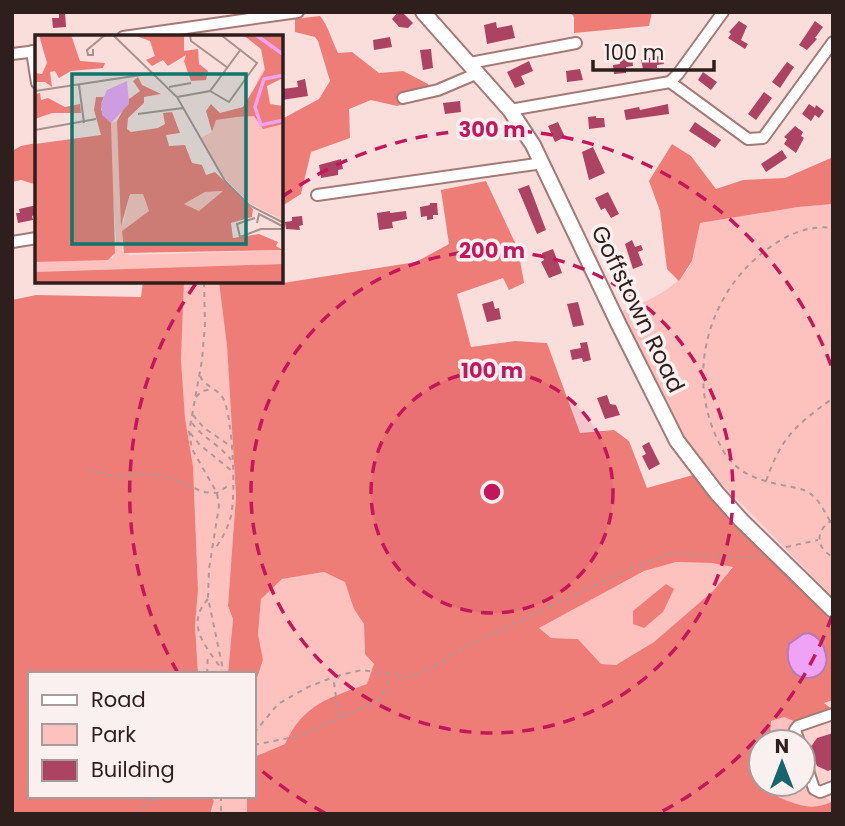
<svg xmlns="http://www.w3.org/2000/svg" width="845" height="826" font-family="Poppins,sans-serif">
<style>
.built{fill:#fed3cf}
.green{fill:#fdc2bd}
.forest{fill:#ee7d77;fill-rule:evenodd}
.water{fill:#f0a3f6;stroke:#b67bb5;stroke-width:2}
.building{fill:#ac4363}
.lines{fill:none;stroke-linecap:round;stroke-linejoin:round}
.minor-casing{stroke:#a27a77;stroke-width:14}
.major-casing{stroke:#a27a77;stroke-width:18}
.path{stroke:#b09896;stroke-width:2;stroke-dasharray:5 5;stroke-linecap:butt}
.minor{stroke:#fff;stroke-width:10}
.major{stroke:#fff;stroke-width:14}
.ring{fill:none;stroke:#c2185b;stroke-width:3.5;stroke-dasharray:12 9}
.labels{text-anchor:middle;stroke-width:7;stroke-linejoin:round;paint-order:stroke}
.street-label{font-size:23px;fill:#2e1e1c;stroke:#faf0ef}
.inset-river{fill:none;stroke:#f0a3f6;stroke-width:3.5}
.inset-road{fill:none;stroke:#a8918f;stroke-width:2}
.view{fill:#0f766e;fill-opacity:0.15;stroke:#0f766e;stroke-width:3.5}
.inset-edge{fill:none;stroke:#2e1e1c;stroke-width:3.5}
.centre{fill:#c2185b;stroke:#faf0ef;stroke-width:3.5}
.ring-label{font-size:21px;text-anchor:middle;font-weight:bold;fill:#c2185b;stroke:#faf0ef;stroke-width:7;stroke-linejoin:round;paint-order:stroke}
</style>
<rect width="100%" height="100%" fill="#fadedc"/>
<path class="built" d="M833,700V801L831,802L775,784H803V742H770L771,721L832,708L824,702Z"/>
<g class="green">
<path d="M833,204V597L701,463L685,439L622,311C647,301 681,288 692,261C696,249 697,235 699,223L798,207Z"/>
<path d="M184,282H219L227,346L236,496L228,606L233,619L228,674H198L195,626L198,590L193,466L185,418L181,359Z"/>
<path d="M676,562L712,563L733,566L713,591L653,643L616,665L601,664L578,639L551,638L538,628L644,571Z"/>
<path d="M324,572L345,581L354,609L364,624L365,654L374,664L367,684C329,698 303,704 285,744L254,757V687L263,661L258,634L261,599L282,579Z"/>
<path d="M784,717L794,721L790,728L791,735L785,742H770L771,721Z"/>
<path d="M805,778L815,796H824L831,802C813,814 795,804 778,797L775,784H795L798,790Z"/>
<path d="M210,796H247V814H210L214,801Z"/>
</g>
<g class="forest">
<path d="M570,12H652L649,26L574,33V17Z"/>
<path d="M320,16C328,25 332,41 338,53L352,52L379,73L403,71L428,84L431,96L397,106L371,100L349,109L350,138L311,152L301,194L282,206V119L319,99L330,81L318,41L315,37L295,32V19Z"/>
<path d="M36,143L37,185L21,180L12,182V151L21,146Z"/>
<path d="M672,144L691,156L716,189L743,180L785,178L831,158L833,147V204L798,207L700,223L692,261L679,281L667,269L660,211L649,181Z"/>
<path d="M486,181L518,249L524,283L509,290L503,278L457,294L471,347L515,341L547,343L580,433L614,430L629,441L647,488L693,475L833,623V700L824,703L832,709L794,721L784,717L771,721L770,742H761V784H775L778,797C798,805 813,812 833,801V814H247V796H254V757L285,744C303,704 329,698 367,684L374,664L365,654L364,624L354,609L345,582L324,572L282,579L261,599L258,634L263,660L254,687V674H228L233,619L228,606L236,496L227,346L219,282L283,283L416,262L449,244L441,190ZM676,562L712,563L733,567L713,591L654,642L616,665L601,664L578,639L551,638L539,628L644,571Z"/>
<path d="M143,282H184L181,359L185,418L193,466L198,590L195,626L198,674H30V796H210L214,801L210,814H12V300L36,295L141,297Z"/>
<path d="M666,584L674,589L663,612L644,628L633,624V611Z"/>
</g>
<path class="water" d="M809,633C816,636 822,641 824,648C839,685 779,692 789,644L803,634Z"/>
<g class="building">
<path d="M59,12H65L66,27L53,28L52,18H59Z"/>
<path d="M398,12H402L413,23L408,28L399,27L392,19Z"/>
<path d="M739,21L747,26L741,40L748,44L745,49L728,38L731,34L729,32Z"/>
<path d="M815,21L823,27L815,38L817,39L807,50L799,45Z"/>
<path d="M496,22L497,28L512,25L515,38L487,44L484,25Z"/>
<path d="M390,37L392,47L374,50L373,40Z"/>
<path d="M431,49L433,68L423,70L420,50Z"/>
<path d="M662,55L664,64L657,65V68L643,69L641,60Z"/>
<path d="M632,57L633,66L626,67V73L614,74L613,65L620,64V59Z"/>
<path d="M529,61L533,71L521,76L525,84L515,88L507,72Z"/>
<path d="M787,62L794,67L780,88L772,82Z"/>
<path d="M580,69L583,80L567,82L566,71Z"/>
<path d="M703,72L717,82L711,90L698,80Z"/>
<path d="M305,79L308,96L282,100V89L298,87L297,81Z"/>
<path d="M764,92L772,98L756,120L748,114Z"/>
<path d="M460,101L461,112L445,114L443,103Z"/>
<path d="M668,104L669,114L626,120L624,110L639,107L640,110Z"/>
<path d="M809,104L815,108L816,105L824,111L819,118L815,115L811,121L802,114Z"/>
<path d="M596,116V118H604L605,127L589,129L588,117Z"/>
<path d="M558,122L565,137L555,142L548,126Z"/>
<path d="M695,122L721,140L715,148L689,131Z"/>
<path d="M480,125H493L492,138L479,137Z"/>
<path d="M795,126L803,132L801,136L804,138L796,153L784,144L787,139L784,137Z"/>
<path d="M593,147L605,173L589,180L582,152Z"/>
<path d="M782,150L787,158L766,172L761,164Z"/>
<path d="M341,159L343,169L338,170V175L321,178L319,165Z"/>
<path d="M529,185L546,230L537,234L518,189Z"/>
<path d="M608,192L619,214L611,218L605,208L601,210L595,198Z"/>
<path d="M430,203H437L438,215H433V219L427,220V216L421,217L420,207L430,205Z"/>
<path d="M37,205V215L32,216L33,220L18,223L16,213H20L19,209Z"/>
<path d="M390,211V213L406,211L407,219L392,222L393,228L379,230L377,213Z"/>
<path d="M302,216L303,225L299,226L300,230L286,229L285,222L292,221V217Z"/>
<path d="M632,240L635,247L641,245L643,250L638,252L643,265L633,269L625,244Z"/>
<path d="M553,249L562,273L549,278L541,262L544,260L542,253Z"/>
<path d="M493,301L495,309L499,308L501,319L487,322L482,304Z"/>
<path d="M578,302L584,325L573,327L567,304Z"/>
<path d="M587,342L591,360L583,362L582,358L572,360L570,350L581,348L580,343Z"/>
<path d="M607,395L610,404L616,405L620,415L605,419L597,398Z"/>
<path d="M649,442L660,464L649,470L642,456L646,454L642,446Z"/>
<path d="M833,733V769L828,771L817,766L810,748L817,738Z"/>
</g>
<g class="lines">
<g class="minor-casing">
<g id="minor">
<path d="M123,37L298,12"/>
<path d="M32,51L37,83"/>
<path d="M12,54L37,51"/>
<path d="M470,63L576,43"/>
<path d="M670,82L748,139L763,138L833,42"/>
<path d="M403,98L438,90L478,73"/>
<path d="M510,110L670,82L678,74L723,12"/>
<path d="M317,195L543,163"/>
<path d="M12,242L37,238"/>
<path d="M799,742L795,730L798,726L833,714"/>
<path d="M803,755L814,789L820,792L833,787"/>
</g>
</g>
<g class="major-casing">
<path id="major" d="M423,12L510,110L533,145L619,325L677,441L716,492L741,520L833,610"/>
</g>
<g class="path">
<path d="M204,282L205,324L202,360L189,432L192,449L217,493L219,506L209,569L208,598L224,674"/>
<path d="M200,376C205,387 217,388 223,398C233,417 236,495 231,516C227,530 222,539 214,550"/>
<path d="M196,397L202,391L212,389"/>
<path d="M193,415L204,428L232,447"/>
<path d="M192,423C203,438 220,445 231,460"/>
<path d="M190,433L200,445L232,471"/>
<path d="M88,470L114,476L142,474L167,476L203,492L217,493L231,484"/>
<path d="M766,481C782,436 795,426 833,398"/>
<path d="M833,520C815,529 815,548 833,557"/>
<path d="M830,521C825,513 820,501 812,495C806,489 796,488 787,486C762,481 739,476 724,452C682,381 706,290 773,245C791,233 811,225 833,228"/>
<path d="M786,547L818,540"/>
<path d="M208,599C184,626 207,647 222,670"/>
<path d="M207,674L208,654"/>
<path d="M342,716L337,704L334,683L340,675L362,670L408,677L432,668L467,646L635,566L672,553L734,557L762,556"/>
<path d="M254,733L278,704L308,687L339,675"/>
<path d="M254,745L299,736L377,701L386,689L389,676"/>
<path d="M221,796V814"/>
<path d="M135,814L158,796"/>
</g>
<use href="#minor" class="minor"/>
<use href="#major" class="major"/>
</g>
<circle cx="492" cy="492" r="121" fill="#c2185b" fill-opacity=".12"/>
<g class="ring">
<circle cx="492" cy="492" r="121"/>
<circle cx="492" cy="492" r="241"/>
<path d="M832 616A362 362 0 0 1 659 813M325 813A362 362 0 0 1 255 765M178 673A362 362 0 0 1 197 282M282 197A362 362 0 0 1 832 368"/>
</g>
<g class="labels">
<g class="street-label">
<text transform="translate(638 309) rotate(64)" y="8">Goffstown Road</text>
</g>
</g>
<g transform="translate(35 35)">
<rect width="248" height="248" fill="#fadedc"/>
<path d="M248,0V44L232,45L229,57L232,83L248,81V185L214,168L182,135L165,103L177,97L181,85L219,80L222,46ZM82,86L88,190L95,158L108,159L114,176L87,196V216L95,220L248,215V229L0,237V227L78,223L81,204L74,113L76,88ZM188,156L164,176L148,169L170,157Z" fill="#fdc2bd"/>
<path d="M4,0H36L45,26L70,28L68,33L36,36L24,43L20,36L15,37L17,52L10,47H0V38L7,39L12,28ZM99,0H149V16L163,14L164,29L173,36L171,45L156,46L149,26L151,20L133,31L128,25L117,31L111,25L120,21L115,6ZM208,0H248V43L232,51L235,69L248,71V89L228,94L219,81L202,82L181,85L177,97L171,76L176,69L185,78L208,72L230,35L226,14ZM103,42L107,50L126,59L109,62V68L93,83L92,94L96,97L123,93L130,89L128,78L137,77L145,98L131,100L134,111L150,110L157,128L167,130L171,140L180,137L218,174L217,182L196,188L198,203L224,199L243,207L241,211L248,215L89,218L87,196L114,176L108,159H95L86,191L82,86L94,64L105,56L98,46ZM188,156L164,176L149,169L170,157ZM5,58L6,65L13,63L30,72L45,69L46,78H17L0,84V59ZM61,62H69L66,75L76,88L80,218L73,225L0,227V109L66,100L59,75ZM248,229V248H0V237Z" fill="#ee7d77" fill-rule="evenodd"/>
<path d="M92,46L94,69L76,88L67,80L66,68L72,55Z" fill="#f0a3f6"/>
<path class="inset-river" d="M221,0L249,20M249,40L229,44L220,72L226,90L249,85"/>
<path class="inset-road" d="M78,0L142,62L190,146L214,170L249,188M155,0L156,6L193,33M58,14V20H53L52,15L70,0M44,50L49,88M134,52L156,48M0,56L119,38M175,56L194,67L222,28L186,0M142,62L175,56L206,14M103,79L148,73M0,95L61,84M220,183L202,189L205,202L226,194M222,188L224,179L249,192M225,194H249"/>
<path class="view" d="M37,39H211V209H37Z"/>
<rect width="248" height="248" class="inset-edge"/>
</g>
<circle cx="492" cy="492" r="10" class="centre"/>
<g class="ring-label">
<text x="492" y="137">300 m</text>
<text x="492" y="258">200 m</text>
<text x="492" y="378">100 m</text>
</g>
<rect width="845" height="826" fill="none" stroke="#2e1e1c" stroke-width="28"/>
<rect x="28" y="672" width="228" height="126" fill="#faf0ef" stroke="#a89c9b" stroke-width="2"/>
<rect x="42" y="695" width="35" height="10" fill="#ffffff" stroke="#a89c9b" stroke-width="2"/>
<text x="91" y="707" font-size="21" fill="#2e1e1c">Road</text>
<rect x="42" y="724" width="35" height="21" fill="#fdc2bd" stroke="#a89c9b" stroke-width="2"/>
<text x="91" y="742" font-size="21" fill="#2e1e1c">Park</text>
<rect x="42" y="760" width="35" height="21" fill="#ac4363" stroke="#a89c9b" stroke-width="2"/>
<text x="91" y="777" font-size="21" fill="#2e1e1c">Building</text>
<g transform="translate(782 763)"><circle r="33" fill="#faf0ef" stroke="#a89c9b" stroke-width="2"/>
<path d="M0-5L12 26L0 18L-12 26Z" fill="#17656c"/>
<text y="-10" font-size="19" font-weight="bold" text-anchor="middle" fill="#2e1e1c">N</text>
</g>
<path d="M593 60v10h121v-10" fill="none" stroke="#2e1e1c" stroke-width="3.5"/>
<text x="604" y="60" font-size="21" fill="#2e1e1c" stroke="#faf0ef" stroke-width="5" paint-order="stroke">100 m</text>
</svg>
